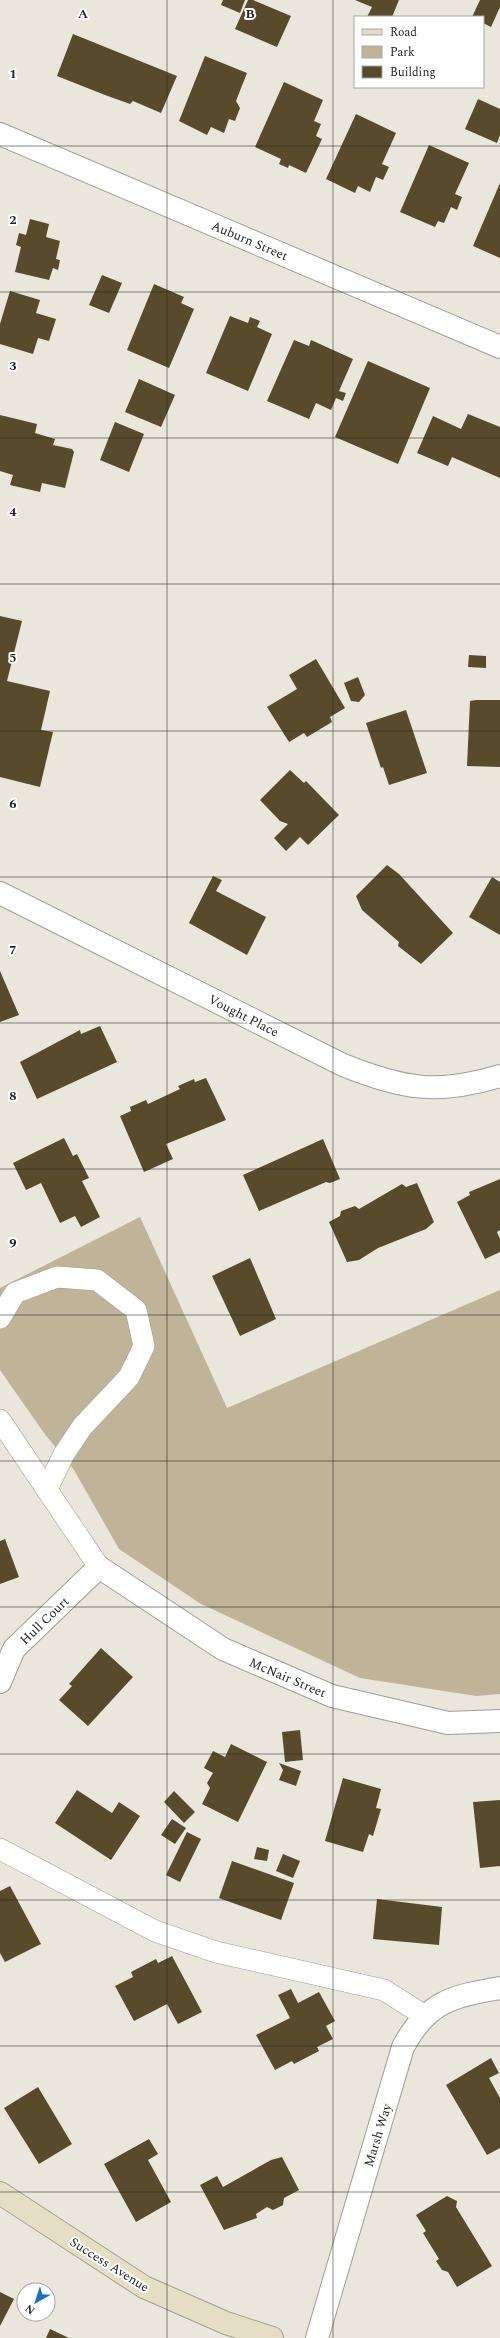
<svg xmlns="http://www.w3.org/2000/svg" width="500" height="2338" font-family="Spectral,serif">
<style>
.green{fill:#bfb498}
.building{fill:#574b2c}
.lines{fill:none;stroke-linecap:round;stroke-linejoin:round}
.lane-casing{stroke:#a29e94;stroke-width:22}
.street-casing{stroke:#a29e94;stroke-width:24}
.secondary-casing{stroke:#a29e94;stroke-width:24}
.lane{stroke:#fff;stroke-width:21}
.street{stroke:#fff;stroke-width:22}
.secondary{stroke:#e6ddc5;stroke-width:22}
.grid{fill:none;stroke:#252420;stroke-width:1;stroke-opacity:0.55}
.labels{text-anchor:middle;stroke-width:4;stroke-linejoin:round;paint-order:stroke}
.street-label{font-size:13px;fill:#252420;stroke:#fff}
.grid-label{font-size:13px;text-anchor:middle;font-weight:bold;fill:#252420;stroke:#fff;stroke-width:4;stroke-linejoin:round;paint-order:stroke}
</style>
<rect width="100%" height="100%" fill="#eae6db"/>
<path class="green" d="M140,1217L227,1408L500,1290V1694L476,1696L360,1678L201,1604L119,1549L74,1470L44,1433L0,1370V1288Z"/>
<g class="building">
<path d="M223,0H245L240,13L221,5Z"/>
<path d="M248,0H253L291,16L277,47L235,29Z"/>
<path d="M355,0H399L392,17H367L372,7Z"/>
<path d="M480,0H500V7L491,27L483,23V17H472Z"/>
<path d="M73,34L177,76L161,113L133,101L130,104L105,95L57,76Z"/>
<path d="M205,56L247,73L236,101L240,108L235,121L229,119L224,133L211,127L207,135L179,121Z"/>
<path d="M284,82L323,100L314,121L321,124L316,136L322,139L306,173L289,165L288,168L279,164L281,159L255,147Z"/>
<path d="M478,99L500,109V135L497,143L465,129Z"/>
<path d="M356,114L396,133L382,164L389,167L383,180L376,177L370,192L358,186L355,193L326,179Z"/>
<path d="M429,145L469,163L455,194L462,197L457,210L451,207L444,223L438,221L435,227L400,212Z"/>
<path d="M500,183V258L473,246Z"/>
<path d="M30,219L49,224L46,237L60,241L56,259L60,260L58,270L53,268L49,280L15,272L21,247L16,245L19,233L26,235Z"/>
<path d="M102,275L122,283L109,313L89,305Z"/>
<path d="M154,284L184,297L181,303L194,309L169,368L127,350Z"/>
<path d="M10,291L40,300L36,313L56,319L49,341L38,338L33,354L0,344V324Z"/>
<path d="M230,316L248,323L250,317L260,321L257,327L272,334L248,391L206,373Z"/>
<path d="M294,340L309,346L311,340L353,359L339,391L346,393L343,401L336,398L331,410L316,403L309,419L267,401Z"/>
<path d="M368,361L430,388L398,464L335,437Z"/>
<path d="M139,379L175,395L161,427L125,412Z"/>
<path d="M468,414L500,427V478L452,457L448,466L417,453L433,416L461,429Z"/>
<path d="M0,415L37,424L35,433L55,439L53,445L72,449L74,452L65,488L42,483L40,492L10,485L13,475L0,471Z"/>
<path d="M115,422L144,434L129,472L100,460Z"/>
<path d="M0,616L22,621L7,681L50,691L41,730L53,732L40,787L0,777Z"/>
<path d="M469,655L486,656V668L468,667Z"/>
<path d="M316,659L345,708L330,717L332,722L307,737L304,733L289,742L267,707L297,689L289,675Z"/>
<path d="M358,677L365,695L359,702L351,701L344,683Z"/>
<path d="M476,700H500V767L467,766L470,701Z"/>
<path d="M406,710L427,773L389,785L383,767L381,768L366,723Z"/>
<path d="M290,770L304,783L306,781L339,815L308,845L300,837L286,851L274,838L288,824L280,821L260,800Z"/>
<path d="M387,865L399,874L453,933L421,964L398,946L399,942L362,910L356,896Z"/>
<path d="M213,876L222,880L216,891L266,917L247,955L189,923Z"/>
<path d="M492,877L500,882V935L469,917Z"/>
<path d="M0,971L19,1015L0,1022Z"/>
<path d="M100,1026L117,1062L37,1099L20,1062L80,1030L81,1034Z"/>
<path d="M206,1078L226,1120L166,1144L173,1159L144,1172L120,1116L131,1111L130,1107L146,1100L148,1104L180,1089L178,1086L194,1079L195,1082Z"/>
<path d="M64,1138L73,1156L77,1154L89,1178L82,1181L100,1217L81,1227L75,1216L60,1223L41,1183L26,1190L13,1163Z"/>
<path d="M323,1139L340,1179L330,1183L326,1182L259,1211L243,1175Z"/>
<path d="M500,1179V1230L497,1232L500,1239V1252L485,1259L457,1202L470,1195L469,1192Z"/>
<path d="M417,1183L434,1222L426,1229L378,1248L359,1260L347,1262L329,1222L340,1216L341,1211L355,1206L359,1209L402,1184L406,1187Z"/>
<path d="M250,1258L276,1319L240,1336L212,1276Z"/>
<path d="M5,1539L19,1577L0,1584V1541Z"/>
<path d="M101,1648L133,1677L88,1726L59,1700L72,1686L69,1684Z"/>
<path d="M300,1730L303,1760L285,1762L282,1732Z"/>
<path d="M231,1744L267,1762L238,1822L202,1804L210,1788L207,1783L213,1773L204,1768L213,1751L225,1757Z"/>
<path d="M279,1763L301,1771L296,1786L279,1780L283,1770Z"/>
<path d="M343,1778L381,1789L376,1808L381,1809L373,1836L369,1834L363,1852L325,1841Z"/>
<path d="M77,1790L112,1813L119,1802L140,1816L111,1860L55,1823Z"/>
<path d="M174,1791L195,1812L184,1823L164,1802Z"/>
<path d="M500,1800V1866L480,1868L473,1802Z"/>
<path d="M172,1819L186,1828L175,1844L161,1835Z"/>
<path d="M187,1832L201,1839L180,1882L166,1875Z"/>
<path d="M257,1847L269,1850L267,1861L254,1859Z"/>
<path d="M283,1854L300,1861L293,1878L276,1871Z"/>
<path d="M232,1861L294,1883L281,1920L219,1898Z"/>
<path d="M10,1886L41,1944L5,1962L0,1953V1891Z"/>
<path d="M377,1899L442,1907L439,1945L373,1939Z"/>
<path d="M172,1956L202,2012L178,2024L167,2004L134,2021L115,1986L133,1977L131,1972L156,1959L158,1963Z"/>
<path d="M291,1989L298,2003L319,1992L335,2021L326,2026L333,2039L317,2047L319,2051L294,2064L292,2061L275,2070L256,2035L290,2018L278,1995Z"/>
<path d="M491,2058L499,2073L489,2078L500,2098V2148L487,2155L446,2085Z"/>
<path d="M38,2087L72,2144L39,2164L4,2108Z"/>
<path d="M149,2139L158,2154L148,2160L171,2202L136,2222L104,2164Z"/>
<path d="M282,2157L299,2190L284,2198L283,2205L273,2210L267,2207L256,2214L257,2218L224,2230L200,2185L217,2176L223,2187L271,2160Z"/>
<path d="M447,2196L457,2201L456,2207L492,2266L457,2287L448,2272L442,2270L436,2261L439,2259L423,2233L426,2231L416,2215Z"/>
<path d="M0,2292L14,2299L0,2326Z"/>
<path d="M50,2329L69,2338H46Z"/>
</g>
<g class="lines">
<g class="lane-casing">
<g id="lane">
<path d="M0,1318L15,1293L57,1277L97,1280L136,1310L144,1346L129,1377L82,1427L64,1454L47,1489"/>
<path d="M0,1420L99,1567"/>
<path d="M0,1849L155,1931L216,1952L384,1990L425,2016"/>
</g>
</g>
<g class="street-casing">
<g id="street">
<path d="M0,134L500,347"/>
<path d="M0,893L343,1065C403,1089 437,1095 500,1076"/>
<path d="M0,1682L14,1649L99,1567L223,1649L332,1696L448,1723L500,1721"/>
<path d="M317,2338L403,2047C427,2002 452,1996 500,1988"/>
</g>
</g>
<g class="secondary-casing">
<path id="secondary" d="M0,2193L144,2287L226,2323L272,2338"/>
</g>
<use href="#lane" class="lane"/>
<use href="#street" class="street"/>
<use href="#secondary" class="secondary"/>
</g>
<path class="grid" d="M167,0V2338M333,0V2338M0,146H500M0,292H500M0,438H500M0,584H500M0,731H500M0,877H500M0,1023H500M0,1169H500M0,1315H500M0,1461H500M0,1607H500M0,1754H500M0,1900H500M0,2046H500M0,2192H500"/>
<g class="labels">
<g class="street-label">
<text transform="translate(250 240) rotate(23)" y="5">Auburn Street</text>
<text transform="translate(244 1015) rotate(27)" y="5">Vought Place</text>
<text transform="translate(44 1620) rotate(-44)" y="5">Hull Court</text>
<text transform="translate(288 1677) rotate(23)" y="5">McNair Street</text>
<text transform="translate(377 2135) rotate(-73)" y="5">Marsh Way</text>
<text transform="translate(110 2264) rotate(32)" y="5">Success Avenue</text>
</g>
</g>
<g class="grid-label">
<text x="83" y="18">A</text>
<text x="250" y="18">B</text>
<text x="13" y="78">1</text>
<text x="13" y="224">2</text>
<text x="13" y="370">3</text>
<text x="13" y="516">4</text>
<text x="13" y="662">5</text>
<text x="13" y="808">6</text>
<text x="13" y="954">7</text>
<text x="13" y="1100">8</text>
<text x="13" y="1247">9</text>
</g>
<rect x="354" y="16" width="130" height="72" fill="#ffffff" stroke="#a8a7a6"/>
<rect x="362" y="29" width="20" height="6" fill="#e6ddc5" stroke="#a8a7a6"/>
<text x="390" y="36" font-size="12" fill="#252420">Road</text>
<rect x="362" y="46" width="20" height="12" fill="#bfb498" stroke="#a8a7a6"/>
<text x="390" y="56" font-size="12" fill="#252420">Park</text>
<rect x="362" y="66" width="20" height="12" fill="#574b2c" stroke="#a8a7a6"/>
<text x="390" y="76" font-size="12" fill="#252420">Building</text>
<g transform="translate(36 2302) rotate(219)"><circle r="19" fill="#ffffff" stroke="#a8a7a6"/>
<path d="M0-3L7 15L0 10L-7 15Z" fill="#1973c0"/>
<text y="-6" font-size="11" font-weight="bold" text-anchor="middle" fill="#252420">N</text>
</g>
</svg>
